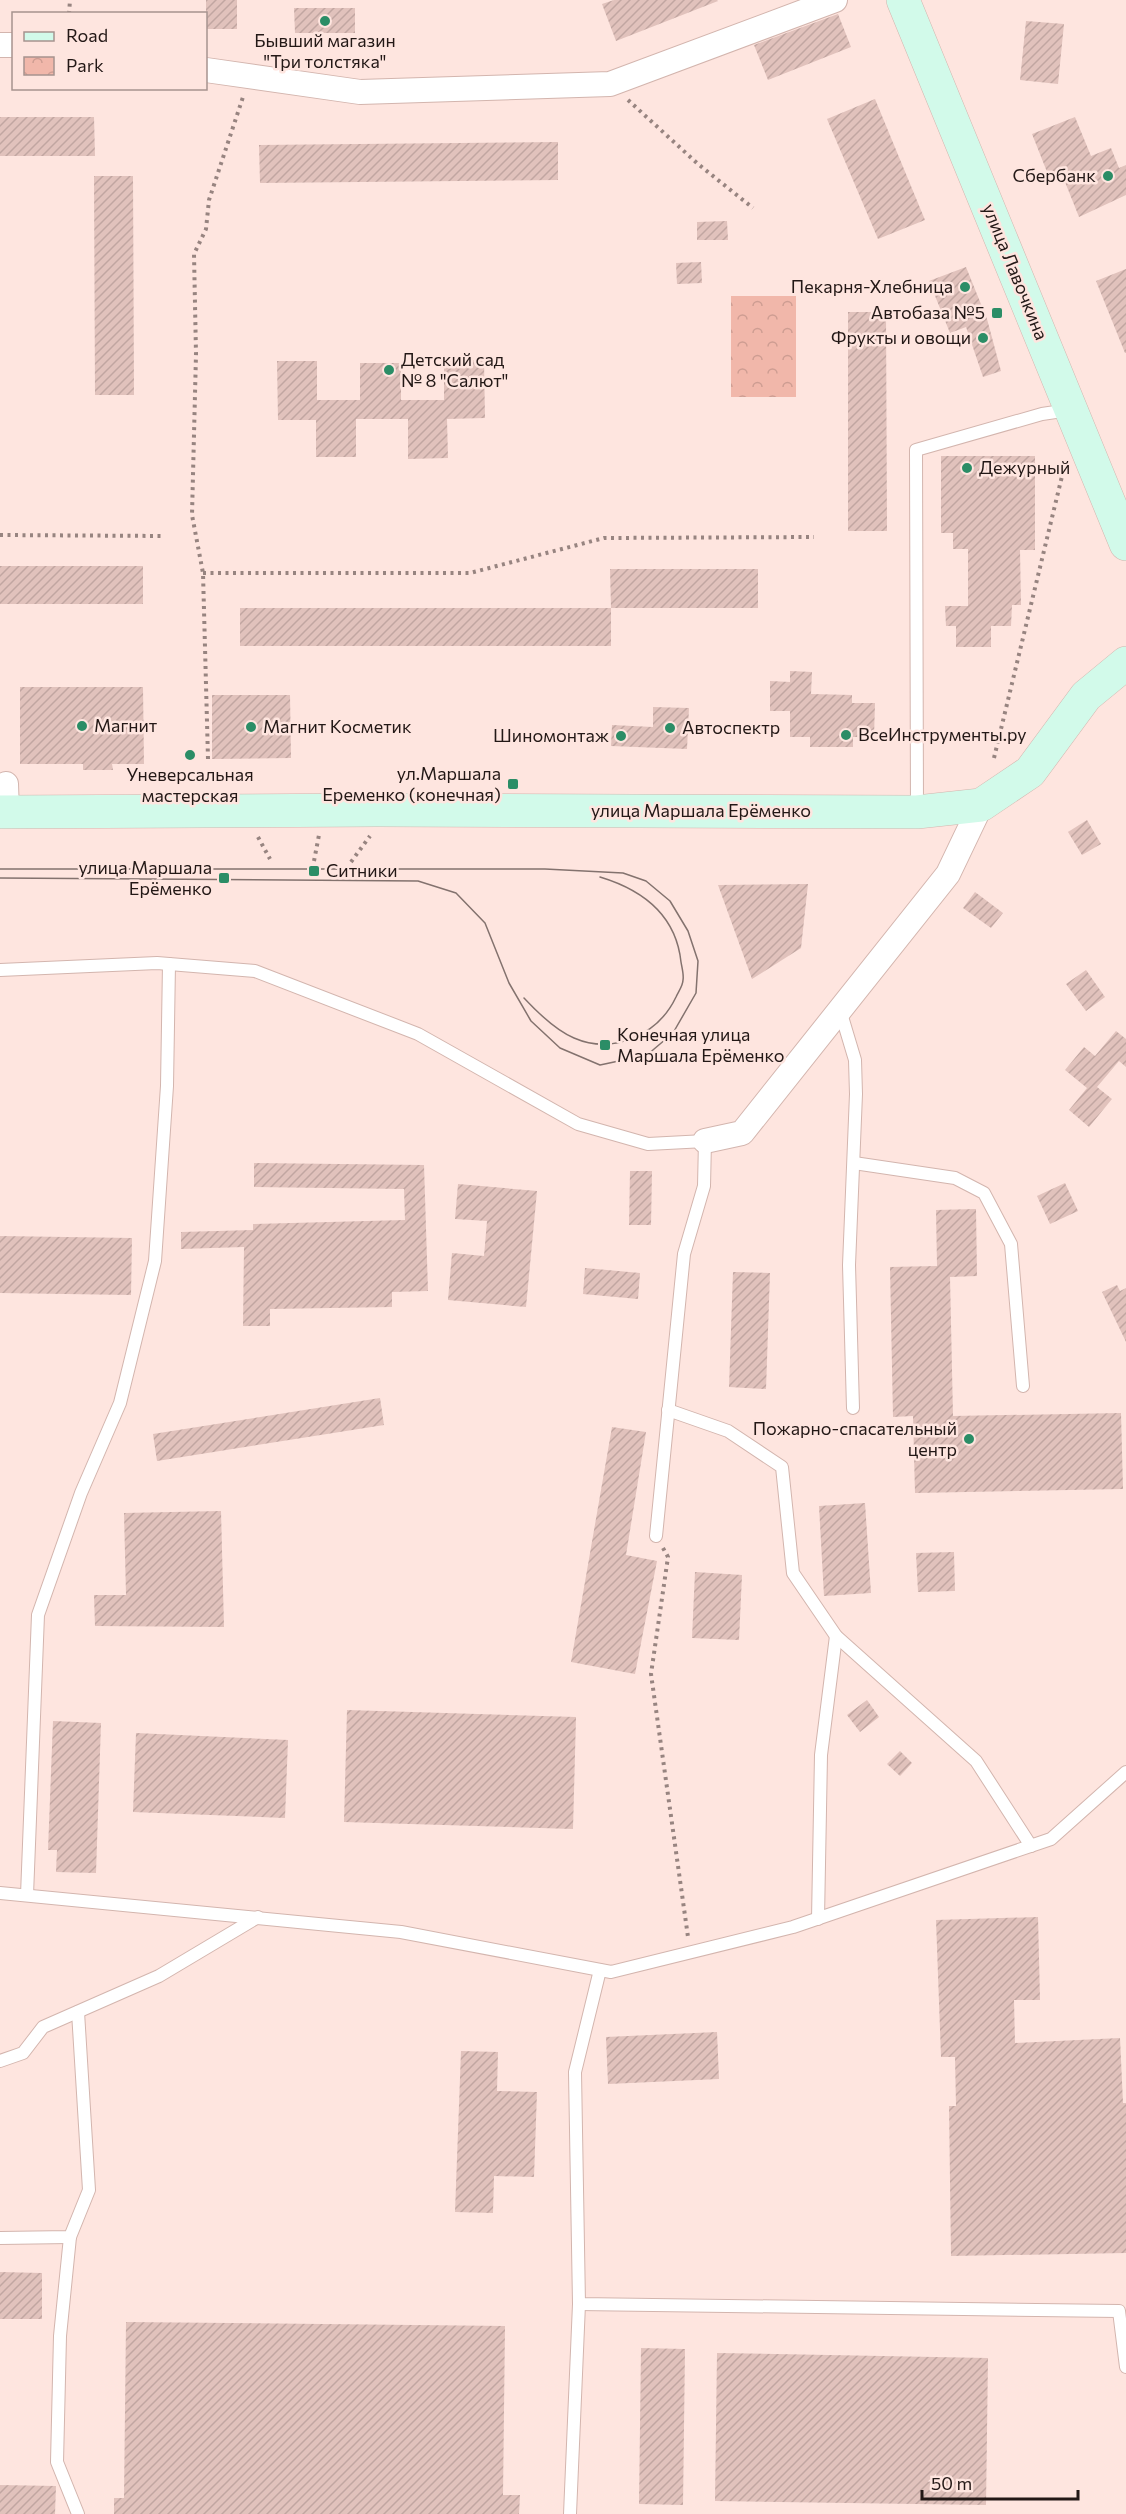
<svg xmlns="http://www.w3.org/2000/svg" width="1126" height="2514" font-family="Commissioner,sans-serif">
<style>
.park{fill:url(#park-crowns)}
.building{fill:url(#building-hatch)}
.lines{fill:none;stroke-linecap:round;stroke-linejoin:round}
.lane-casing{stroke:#d3b5ae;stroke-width:14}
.street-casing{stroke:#d3b5ae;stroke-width:26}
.secondary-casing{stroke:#d3b5ae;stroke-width:34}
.path{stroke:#978480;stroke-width:4;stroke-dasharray:3 4.5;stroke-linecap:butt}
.lane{stroke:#fff;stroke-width:12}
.street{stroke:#fff;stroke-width:24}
.secondary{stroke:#d2faea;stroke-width:33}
.tram{stroke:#83726e;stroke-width:1.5}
.poi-dot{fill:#2b8d66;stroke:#fee5df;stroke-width:2}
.labels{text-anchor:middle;stroke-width:5;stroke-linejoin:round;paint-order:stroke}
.poi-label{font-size:18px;fill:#231816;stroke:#fee5df;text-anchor:end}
.street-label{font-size:18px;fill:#231816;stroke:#fee5df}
</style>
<defs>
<pattern id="park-crowns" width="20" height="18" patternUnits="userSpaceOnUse" patternTransform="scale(1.5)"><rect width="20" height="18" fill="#f1b7aa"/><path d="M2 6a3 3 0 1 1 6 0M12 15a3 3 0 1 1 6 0" fill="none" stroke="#ce9d92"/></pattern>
<pattern id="building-hatch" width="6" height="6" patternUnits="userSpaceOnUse" patternTransform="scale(1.5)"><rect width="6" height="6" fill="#e1c2bc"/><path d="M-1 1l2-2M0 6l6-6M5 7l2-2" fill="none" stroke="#c1a6a1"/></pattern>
</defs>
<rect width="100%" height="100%" fill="#fee5df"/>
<rect class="park" x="731" y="296" width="65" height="101"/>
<g class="building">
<rect x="206" y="0" width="31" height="29"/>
<path d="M614,0H717L718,1L616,41L602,4Z"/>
<path d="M294,8H355V33H295Z"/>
<path d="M838,14L851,47L768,80L754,45Z"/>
<path d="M1026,21L1064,24L1058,84L1020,80Z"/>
<path d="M875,99L925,220L878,239L827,119Z"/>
<path d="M0,117H94L95,156H0Z"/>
<path d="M1075,117L1091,156L1111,148L1119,168L1126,165V195L1079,217L1061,172L1049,177L1032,134Z"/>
<path d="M558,142V180L260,183L259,145Z"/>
<path d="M94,176H133L134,395H95Z"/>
<path d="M727,221L728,240H697V222Z"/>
<path d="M701,262L702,283L677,284L676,263Z"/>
<path d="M966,267L987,319L1001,371L983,377L966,327L950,333L929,281Z"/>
<path d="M1126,269V353H1125L1096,281Z"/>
<path d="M848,312H886L887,531H848Z"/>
<path d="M484,360L485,418L447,419L448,458L408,459V419H356V457H316V420H278L277,361H317V400H360V363H401V400H444V361Z"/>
<path d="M941,456H1035V550H1020L1021,605H1012L1011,626H991V647H956V626H946L945,606H968V549H953V533H941Z"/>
<rect x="0" y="566" width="143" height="38"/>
<path d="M610,569H758V608H611Z"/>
<rect x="240" y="608" width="371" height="38"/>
<path d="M790,671L812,672L811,694L852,695V703H875L874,737H853V747H810V737H790V711H770V681L790,682Z"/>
<path d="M20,687H143L144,764H112L113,770H83V764H20Z"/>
<path d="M212,695H290L291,758L212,759Z"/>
<path d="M653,707L689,708L687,749L611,746L612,725L653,727Z"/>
<path d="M1087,820L1101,844L1082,855L1068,832Z"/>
<path d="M808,884L801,948L752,979L718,885Z"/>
<path d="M975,892L1003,913L991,928L963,908Z"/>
<path d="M1086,970L1105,997L1086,1011L1066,984Z"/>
<path d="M1116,1031L1126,1039V1067L1119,1061L1097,1087L1112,1099L1089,1127L1069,1110L1087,1088L1065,1070L1084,1047L1095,1056Z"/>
<path d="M254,1163L424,1165L428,1291L392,1292V1307L270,1309V1326H243L244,1247L181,1249V1232L253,1230V1224L405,1220L404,1189L254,1187Z"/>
<path d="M630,1171H652L651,1225H629Z"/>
<path d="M1065,1183L1078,1211L1050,1224L1037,1196Z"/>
<path d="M458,1184L537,1191L526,1307L448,1300L452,1253L484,1256L487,1221L455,1219Z"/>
<path d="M976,1209L977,1276L950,1277L953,1416L1121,1413L1123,1489L915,1493L913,1416L893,1417L890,1267L937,1266L936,1210Z"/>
<path d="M0,1236L132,1238L131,1295L0,1293Z"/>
<path d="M585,1268L640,1273L638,1299L583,1294Z"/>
<path d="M733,1272L770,1273L766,1389L729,1387Z"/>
<path d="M1117,1285L1120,1291L1126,1288V1342L1102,1292Z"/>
<path d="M380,1398L384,1425L157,1461L153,1434Z"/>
<path d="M612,1427L646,1432L626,1555L657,1561L635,1674L571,1662Z"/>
<path d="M865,1503L871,1593L824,1596L819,1506Z"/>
<path d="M221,1511L224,1627L95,1626L94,1595H126L124,1513Z"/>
<path d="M954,1552L955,1591L918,1592L916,1553Z"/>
<path d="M695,1572L742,1575L739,1640L692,1638Z"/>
<path d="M867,1700L879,1717L860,1732L847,1715Z"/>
<path d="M347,1710L576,1717L573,1829L344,1822Z"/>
<path d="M53,1721L101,1723L96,1873L56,1872L57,1850H48Z"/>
<path d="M136,1733L288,1740L285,1818L133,1812Z"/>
<path d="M900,1751L912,1763L900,1776L887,1764Z"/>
<path d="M1038,1917L1040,2000H1014L1015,2043L1120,2038L1123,2103H1126V2253L951,2256L949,2106H956L955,2057H941L936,1920Z"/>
<path d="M717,2032L719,2079L608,2084L606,2037Z"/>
<path d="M461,2051L498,2052L497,2091L537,2092L534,2177L494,2176L493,2213L455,2212Z"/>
<path d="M0,2272L42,2273V2319H0Z"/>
<path d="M126,2322L505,2326L503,2495H520L519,2514H114V2498H124Z"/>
<path d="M641,2348L685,2349L683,2505L639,2504Z"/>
<path d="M717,2353L988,2358L986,2505L715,2501Z"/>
<path d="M0,2485L56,2486L55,2514H0Z"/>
</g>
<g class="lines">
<g class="lane-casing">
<g id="lane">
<path d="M917,811L916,450L1042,414L1069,410"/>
<path d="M0,970L157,963L255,971L418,1034L578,1124L648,1144L705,1141L704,1186L684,1254L656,1536"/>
<path d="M840,1010L855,1060L856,1094L849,1265L853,1408"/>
<path d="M854,1163L955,1178L984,1193L1011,1244L1023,1386"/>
<path d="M668,1410L728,1431L782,1467L793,1573L836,1636L976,1761L1031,1846"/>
<path d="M0,1893L401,1932L611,1972L793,1927L1051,1839L1126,1772"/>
<path d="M27,1895L38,1615L81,1493L120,1403L155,1261L167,1086L169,964"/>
<path d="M818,1919L821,1755L836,1636"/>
<path d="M600,1970L575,2072L579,2304L1119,2311L1126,2367"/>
<path d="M0,2061L23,2053L43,2027L159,1976L258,1917"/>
<path d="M70,2237L60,2336L57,2462L78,2514"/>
<path d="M0,2238L70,2237L89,2190L78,2012"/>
<path d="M570,2514L579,2304"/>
</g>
</g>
<g class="street-casing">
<g id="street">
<path d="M0,45H14"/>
<path d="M206,70L360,92L610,84L835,0"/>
<path d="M6,784L7,812"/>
<path d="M705,1141L742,1133L948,874L981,805"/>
</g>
</g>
<g class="secondary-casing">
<g id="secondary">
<path d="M903,0L1126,544"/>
<path d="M0,812L377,810L917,812L981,805L1030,772L1086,696L1126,663"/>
</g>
</g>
<g class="path">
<path d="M69,14L70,0"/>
<path d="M628,100L698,164L753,208"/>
<path d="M0,535L165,536"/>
<path d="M203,573H470L604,538L814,537"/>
<path d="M994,758L1063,472"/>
<path d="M208,759L203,573L192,515L196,354L194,254L206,229L209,200L243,97"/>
<path d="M258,837L270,859"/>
<path d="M314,861L319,835"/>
<path d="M351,862L370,836"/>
<path d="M663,1548L668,1557L651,1674L688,1937"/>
</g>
<use href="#lane" class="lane"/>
<use href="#street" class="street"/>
<use href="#secondary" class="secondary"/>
<g class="tram">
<path d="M0,869H545L623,873L646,881L670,901L688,931L698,961L696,993L673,1033L647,1055L600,1065L560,1048L531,1021L509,983L485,923L456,893L418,881L0,878"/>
<path d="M524,998C538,1013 555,1030 574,1038C613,1055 658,1035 676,997C678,992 683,986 683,980C684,975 682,968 681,962C676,915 643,890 600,877"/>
</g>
</g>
<g class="poi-dot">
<circle cx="325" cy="21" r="6"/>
<circle cx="1108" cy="176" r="6"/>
<circle cx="965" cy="287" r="6"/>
<rect x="991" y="307" width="12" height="12" rx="3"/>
<circle cx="983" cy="338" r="6"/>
<circle cx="389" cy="370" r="6"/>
<circle cx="967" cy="468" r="6"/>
<circle cx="82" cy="726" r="6"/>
<circle cx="251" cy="727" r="6"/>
<circle cx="670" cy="728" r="6"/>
<circle cx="846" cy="735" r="6"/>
<circle cx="621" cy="736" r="6"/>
<circle cx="190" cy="755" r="6"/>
<rect x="507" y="778" width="12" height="12" rx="3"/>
<rect x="308" y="865" width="12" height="12" rx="3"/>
<rect x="218" y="872" width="12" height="12" rx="3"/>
<rect x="599" y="1039" width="12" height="12" rx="3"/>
<circle cx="969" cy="1439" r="6"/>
</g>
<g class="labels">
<g class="poi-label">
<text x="325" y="47" text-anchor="middle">Бывший магазин<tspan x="325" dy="21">"Три толстяка"</tspan></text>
<text x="1096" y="182">Сбербанк</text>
<text x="953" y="293">Пекарня-Хлебница</text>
<text x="985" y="319">Автобаза №5</text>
<text x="971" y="344">Фрукты и овощи</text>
<text x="401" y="366" text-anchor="start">Детский сад<tspan x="401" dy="21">№ 8 "Салют"</tspan></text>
<text x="979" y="474" text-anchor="start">Дежурный</text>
<text x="94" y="732" text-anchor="start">Магнит</text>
<text x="263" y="733" text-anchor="start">Магнит Косметик</text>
<text x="682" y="734" text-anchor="start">Автоспектр</text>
<text x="858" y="741" text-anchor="start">ВсеИнструменты.ру</text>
<text x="609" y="742">Шиномонтаж</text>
<text x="501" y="780">ул.Маршала<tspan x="501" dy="21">Еременко (конечная)</tspan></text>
<text x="190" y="781" text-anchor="middle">Уневерсальная<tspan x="190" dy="21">мастерская</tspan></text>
<text x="212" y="874">улица Маршала<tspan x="212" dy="21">Ерёменко</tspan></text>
<text x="326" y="877" text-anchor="start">Ситники</text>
<text x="617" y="1041" text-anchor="start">Конечная улица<tspan x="617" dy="21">Маршала Ерёменко</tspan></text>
<text x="957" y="1435">Пожарно-спасательный<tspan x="957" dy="21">центр</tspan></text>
</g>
<g class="street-label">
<text transform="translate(1015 272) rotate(68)" y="6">улица Лавочкина</text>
<text x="701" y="817">улица Маршала Ерёменко</text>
</g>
</g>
<rect x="12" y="12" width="195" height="78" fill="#fee5df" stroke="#a6938f" stroke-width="1.5"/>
<rect x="24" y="32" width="30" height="9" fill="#d2faea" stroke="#a6938f" stroke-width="1.5"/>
<text x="66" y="42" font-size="18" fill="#231816">Road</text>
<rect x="24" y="57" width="30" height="18" fill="url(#park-crowns)" stroke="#a6938f" stroke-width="1.5"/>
<text x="66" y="72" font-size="18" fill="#231816">Park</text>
<path d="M922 2490v9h156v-9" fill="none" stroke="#231816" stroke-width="3"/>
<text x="931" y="2490" font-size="18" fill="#231816" stroke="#fee5df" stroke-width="4.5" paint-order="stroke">50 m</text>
</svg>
